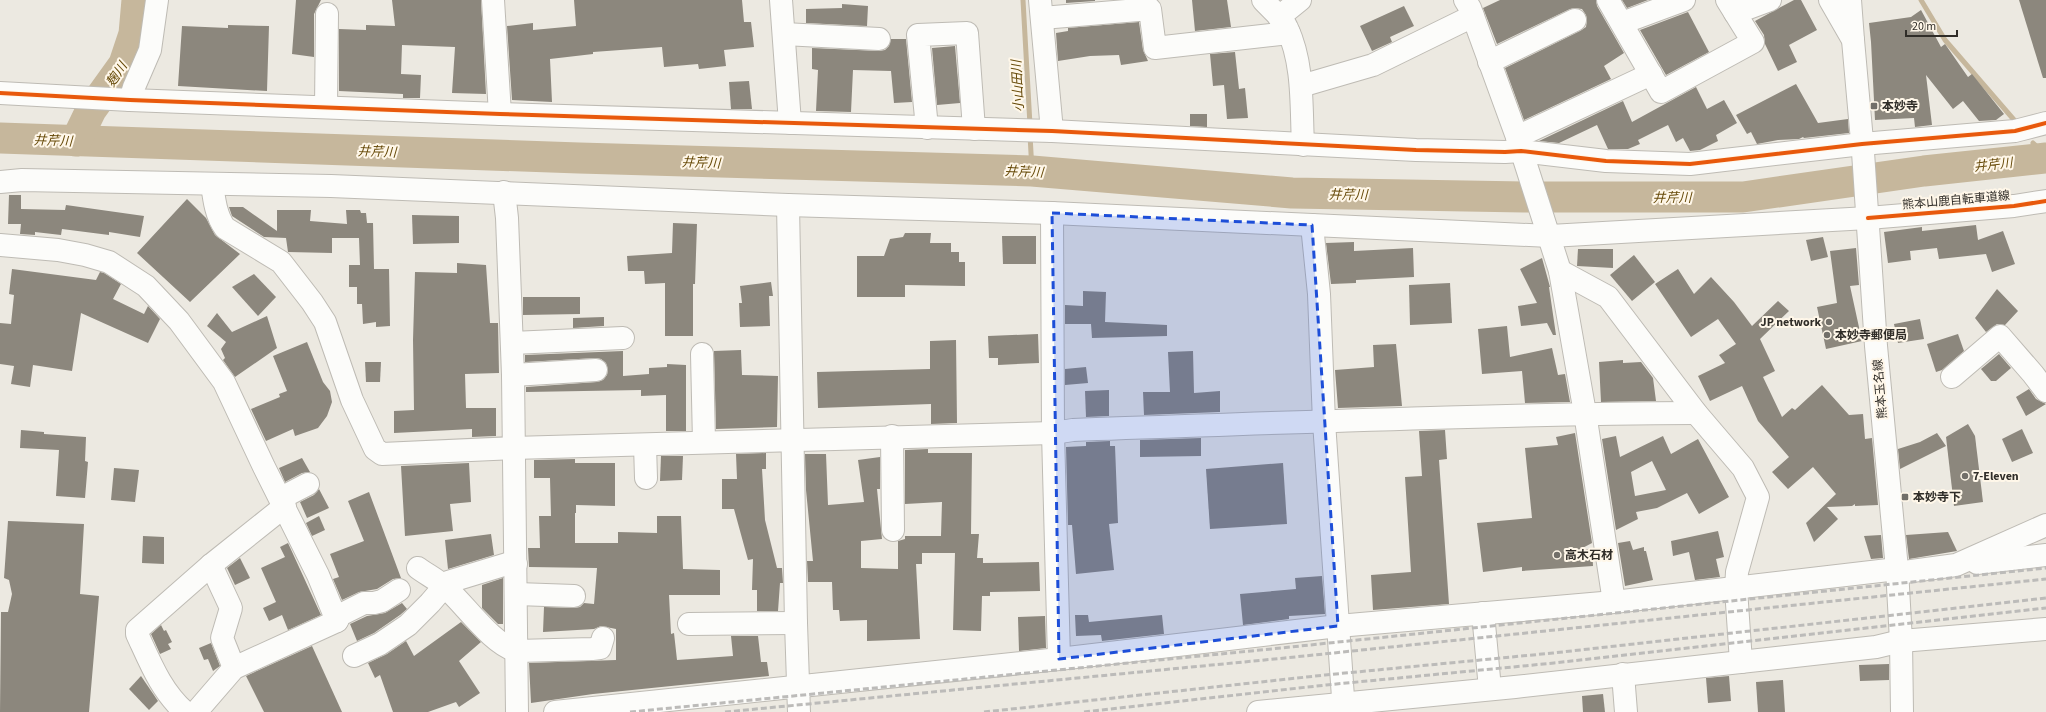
<svg xmlns="http://www.w3.org/2000/svg" width="2046" height="712" font-family="'Source Sans 3','Noto Sans JP',sans-serif">
<style>
.lines{fill:none;stroke-linecap:round;stroke-linejoin:round}
.stream{stroke:#c6b79c;stroke-width:5}
.river{stroke:#c6b79c;stroke-width:31}
.building{fill:#8c877d;fill-rule:evenodd}
.minor-casing{stroke:#bebbb4;stroke-width:24}
.major-casing{stroke:#bebbb4;stroke-width:24}
.minor{stroke:#fcfcfa;stroke-width:22}
.major{stroke:#fcfcfa;stroke-width:22}
.rail{stroke:#bcbbb9;stroke-width:3;stroke-dasharray:6 3;stroke-linecap:butt}
.cycleway-casing{stroke:#fff7e9;stroke-width:6}
.cycleway{stroke:#e8590c;stroke-width:4}
.marked{fill:#1d4ed8;fill-opacity:0.2;stroke:#1d4ed8;stroke-width:3;stroke-dasharray:8 5;stroke-linejoin:round}
.poi-dot{fill:#726f69;stroke:#fff7e9;stroke-width:1.5}
.labels{text-anchor:middle;stroke-width:4;stroke-linejoin:round;paint-order:stroke}
.poi-label{font-size:12px;font-weight:bold;fill:#302d28;stroke:#fff7e9;text-anchor:start}
.street-label{font-size:12px;fill:#302d28;stroke:#fff7e9}
.water-label{font-size:13px;font-style:italic;fill:#674a09;stroke:#fff7e9}
</style>
<rect width="100%" height="100%" fill="#ece9e1"/>
<g class="lines">
<g class="stream">
<path d="M1023,0L1030,125"/>
<path d="M1921,0L1945,40L2015,121"/>
<path d="M1030,135L1032,171"/>
<path d="M2033,143L2046,155"/>
</g>
<g class="river">
<path d="M0,138L579,158L1032,171L1292,193L1524,197H1743L1924,171L2046,158"/>
<path d="M76,141L91,110L124,64L134,34L137,0"/>
</g>
</g>
<g class="building">
<path d="M296,0H321L314,14V57L292,54Z"/>
<path d="M392,0H481L486,94L452,93L455,47L402,45L401,74L421,75L420,98H403V94L339,91V29L366,30V25L395,26Z"/>
<path d="M574,0H742L744,22H751L754,47L724,50L726,66L699,69L698,64L664,67L662,47L593,52V54L550,59L552,102L512,100L507,26L533,23V30L576,26Z"/>
<path d="M1066,0H1095V1L1066,3Z"/>
<path d="M1192,0H1227L1231,27L1195,31Z"/>
<path d="M1500,0H1596L1597,6L1624,53L1604,66L1611,79L1524,120L1505,68L1580,31L1586,27L1587,20L1586,15L1582,9L1575,8L1570,9L1497,44L1483,8Z"/>
<path d="M1622,0H1648L1627,8Z"/>
<path d="M1794,0H1801L1817,30L1789,45L1797,62L1778,71L1765,44L1764,35L1755,21Z"/>
<path d="M2019,0H2046V78H2043Z"/>
<path d="M842,4L868,6L867,26L806,23V9L842,8Z"/>
<path d="M1404,6L1414,26L1390,37L1392,42L1372,51L1360,26Z"/>
<path d="M1921,10L1941,47L1945,44L1968,77L1972,74L2004,114L1996,120L1979,121L1963,101L1953,109L1926,75L1932,125L1915,127L1914,118L1875,120L1871,42L1869,23L1911,17Z"/>
<path d="M1688,12L1709,52L1666,75L1640,30Z"/>
<path d="M1139,22L1143,50L1148,61L1121,65L1119,55L1090,56L1058,61L1056,33L1068,31V28Z"/>
<path d="M228,25L269,26L267,91L178,86L182,26L228,28Z"/>
<path d="M891,39H906L912,102L894,103L891,71L853,70L851,112L816,111L818,70L812,69V48L879,51L885,50L889,46Z"/>
<path d="M955,46L960,103L937,105L932,48Z"/>
<path d="M1235,52L1239,89L1245,88L1248,118L1227,119L1224,85L1213,86L1210,54Z"/>
<path d="M749,81L752,109H731L729,82Z"/>
<path d="M1796,84L1818,123L1848,119L1849,133L1804,138L1803,137L1799,139L1778,140L1757,144L1751,132L1747,134L1736,115Z"/>
<path d="M1696,87L1707,109L1724,100L1737,123L1716,135L1718,141L1700,150L1690,151L1683,138L1676,142L1668,125L1638,140L1640,144L1628,149H1608L1597,125L1559,143L1539,141L1623,101L1632,122Z"/>
<path d="M1190,114H1207V127L1190,126Z"/>
<path d="M9,195H21V209L65,210L66,205L144,216L140,237L109,232V235L62,229L61,235L35,232V235L20,234L21,224H8Z"/>
<path d="M187,199L206,218L215,235L240,254L190,302L137,253Z"/>
<path d="M229,207H243L277,231V210H311L310,221L347,224L346,210H360L361,213H366L367,223H373L374,269H389L390,326L376,327V322L363,324L362,304H357V287H349V265H360L359,238H332V253L288,252L286,238L264,237L232,216Z"/>
<path d="M412,215L459,216V243L413,244Z"/>
<path d="M673,223L697,224L695,284H693V336H665V283L645,284L644,271H628L627,256L672,253Z"/>
<path d="M1976,225L1978,240L2003,231L2015,264L1992,272L1986,254L1939,259L1937,248L1910,251L1911,260L1888,263L1884,232L1922,227V231Z"/>
<path d="M905,233H931L930,243H951V252H959V262H965V286L905,285V297H857V256H884L890,239L903,237Z"/>
<path d="M1002,236H1036V264H1003Z"/>
<path d="M1823,237L1828,257L1811,261L1806,240Z"/>
<path d="M1354,242V251L1413,248L1414,277L1356,280V283L1331,284L1326,243Z"/>
<path d="M1856,248L1859,285L1850,286L1862,341L1826,349L1817,307L1837,303L1830,251Z"/>
<path d="M1578,249H1613V268L1577,266Z"/>
<path d="M1634,255L1655,282L1632,301L1610,275Z"/>
<path d="M1542,258L1550,287H1549L1556,335H1553L1547,323L1521,326L1518,306L1537,303L1520,269Z"/>
<path d="M457,263L486,265L490,323H498L499,373L465,374L466,408H496V436L472,437V429L394,433V411L414,410L413,340L415,272L457,273Z"/>
<path d="M12,269L96,280L100,272L104,273L121,284L113,299L144,314L148,306L160,319L148,343L81,313L72,371L33,365L30,387L11,384L14,366L0,364V323L11,324L14,295L9,294Z"/>
<path d="M1678,269L1694,294L1711,277L1734,302L1752,326L1778,301L1789,311L1760,339L1775,371L1763,377L1782,417L1792,408L1795,410L1822,385L1849,415L1863,414L1865,439L1872,438L1878,505L1855,506V504L1852,506L1827,507L1838,519L1814,542L1806,523L1836,494L1813,467L1788,489L1772,472L1789,457L1758,421L1742,386L1710,401L1698,376L1725,363L1719,355L1736,344L1718,319L1691,337L1655,284Z"/>
<path d="M254,274L276,297L258,316L232,287Z"/>
<path d="M771,282L773,296H769L770,326L740,327L739,303H742L740,286Z"/>
<path d="M1450,283L1452,323L1410,325L1409,285Z"/>
<path d="M1997,289L2018,311L2005,325L1997,324L1986,332L1975,318Z"/>
<path d="M1083,291L1106,292L1105,322L1167,325V336L1092,338L1091,324H1065V305L1083,306Z"/>
<path d="M523,297H580V314L523,315Z"/>
<path d="M217,313L232,332L267,316L277,348L235,377L223,360L225,358L221,349L226,342L207,326Z"/>
<path d="M604,317V326L573,328V318Z"/>
<path d="M1920,319L1924,339L1898,343L1894,324Z"/>
<path d="M1507,326L1510,357L1552,348L1558,375L1565,374L1570,402L1525,403L1522,371L1482,374L1478,329Z"/>
<path d="M1038,334L1039,363L998,365V358H989L988,336Z"/>
<path d="M1958,334L1964,351L1942,370L1936,372L1927,344Z"/>
<path d="M956,340L957,423L931,424V404L818,408L817,372L930,369V341Z"/>
<path d="M307,342L323,382L330,391L332,402L327,416L318,428L295,436L293,429L266,441L251,409L280,397L279,394L287,391L273,356Z"/>
<path d="M1396,344L1402,406L1338,408L1335,370L1374,367L1373,345Z"/>
<path d="M741,350L742,375L778,376L777,427L716,429L714,351Z"/>
<path d="M623,351V376L649,374V368L667,367V364L686,365V431H666V395L641,396V390L526,392V387L597,382L603,380L607,375L608,370L606,363L601,359L596,358L525,362V355Z"/>
<path d="M1193,351L1194,393L1220,391V412L1144,415L1143,392H1170L1168,352Z"/>
<path d="M1999,354L2011,368L1996,381H1991L1981,369Z"/>
<path d="M1623,360V363L1641,362L1653,378L1656,401L1601,402L1599,362Z"/>
<path d="M365,362H381L380,382H366Z"/>
<path d="M1086,367L1088,383L1065,385V369Z"/>
<path d="M2029,389L2036,399L2046,404L2026,416L2016,397Z"/>
<path d="M1109,390V416L1086,417L1085,391Z"/>
<path d="M1968,424L1975,436L1983,502L1954,506L1946,437Z"/>
<path d="M2022,429L2033,453L2012,462L2002,439Z"/>
<path d="M21,430L44,432V434L86,437L85,461L88,462L85,498L56,496L59,450L20,448Z"/>
<path d="M1445,430L1447,459L1439,460L1449,604L1373,610L1371,575L1411,572L1405,477L1422,476L1419,431Z"/>
<path d="M1575,433L1592,543L1575,552L1592,548L1593,566L1522,571V567L1483,572L1477,523L1532,518L1525,448L1558,445L1556,437Z"/>
<path d="M1937,433L1946,446L1900,469L1898,449L1920,442Z"/>
<path d="M1616,436L1620,457L1663,436L1671,454L1698,439L1729,497L1699,514L1687,493L1657,508L1636,512L1638,519L1616,530L1602,439ZM1652,461L1666,490L1635,496L1631,472Z"/>
<path d="M1201,438V456L1140,457V440Z"/>
<path d="M1110,441V446H1115L1118,523L1109,524L1114,570L1076,574L1072,525H1068L1066,447L1086,446V442Z"/>
<path d="M928,449V453H972L971,534H979L977,558H983V563L1039,562L1040,591L990,592V596H982L981,631L953,630L955,553H922V564H916L920,639L867,641V620L840,621L839,610H833L832,582H808L807,561H813L806,490L805,454H826L828,505L864,502L858,460L880,457V489H877L882,539L861,541V568L898,569V541L905,539V536H941L942,502L905,504V450Z"/>
<path d="M766,453V469H762L765,520L777,568H782L783,583H780L778,611H757V590H752L753,559L748,560L734,509H722V479H737L736,454Z"/>
<path d="M661,456H683L682,480L660,481Z"/>
<path d="M302,458L310,472L302,473L285,482L279,468Z"/>
<path d="M575,459V463H615V506L576,505V513H575V543H618V532L657,533V516H681L683,569L720,570V595H669L671,634L674,633L677,660L733,656L731,636H758L761,662H767L769,676L593,694L531,703L529,663L616,660V629L601,626L594,629L543,632L544,607L574,608L580,607L584,603L594,604L597,568L529,567L528,548H540L539,516H551L550,478H534V460Z"/>
<path d="M469,463L471,502L450,504L453,531L405,536L401,466Z"/>
<path d="M1283,463L1287,524L1210,529L1206,469Z"/>
<path d="M114,468L139,470L135,502L111,500Z"/>
<path d="M319,489L329,508L307,518L300,502L314,495Z"/>
<path d="M369,492L401,578L393,579L377,589L359,592L342,600L333,579L339,577L330,554L364,541L348,501Z"/>
<path d="M319,516L325,530L312,536L306,523Z"/>
<path d="M8,521L84,524L80,594L99,596L89,712H0L1,612H8L12,594L9,580L4,578Z"/>
<path d="M1718,531L1724,557L1716,559L1720,577L1695,580L1689,552L1673,556L1671,541Z"/>
<path d="M1948,532L1957,551L1909,559L1906,535Z"/>
<path d="M491,534L494,555L448,569L445,540Z"/>
<path d="M1881,535L1883,558L1871,559L1864,536Z"/>
<path d="M143,536L164,537V564L142,563Z"/>
<path d="M1630,541L1633,550L1644,547V551H1646L1653,580L1625,586L1618,543Z"/>
<path d="M288,543L321,615L288,630L282,615L269,621L263,608L276,602L261,568L285,557L280,547Z"/>
<path d="M240,558L250,578L235,585L227,568Z"/>
<path d="M1322,576L1325,614L1289,616V619L1243,625L1240,594L1296,589L1295,578Z"/>
<path d="M503,578V624H498L482,608V585Z"/>
<path d="M402,603L407,609L400,615L374,633L357,641L350,624L367,616L385,613Z"/>
<path d="M1075,615H1088L1089,622L1162,615L1164,634L1102,641L1101,635L1076,636Z"/>
<path d="M1045,616L1046,648L1019,651L1018,617Z"/>
<path d="M461,622L481,642L459,661L480,693L459,707L456,702L428,712H393L380,675L375,678L368,663L387,654L406,641L414,656Z"/>
<path d="M161,625L164,631L166,630L172,642L168,644L171,649L160,654L151,634Z"/>
<path d="M211,643L220,666L213,671L208,659L204,660L199,648Z"/>
<path d="M312,646L342,712H264L246,676Z"/>
<path d="M1889,664V680L1860,681L1859,665Z"/>
<path d="M141,676L158,701L149,710L129,689Z"/>
<path d="M1729,676L1731,701L1708,703L1706,678Z"/>
<path d="M1783,680L1785,712H1758L1756,682Z"/>
<path d="M1603,694L1605,712H1583L1582,696Z"/>
</g>
<g class="lines">
<g class="minor-casing">
<g id="minor">
<path d="M493,0L500,114"/>
<path d="M781,0L790,123"/>
<path d="M1040,0L1052,131"/>
<path d="M1263,0C1271,9 1283,18 1287,28C1304,64 1301,107 1303,145"/>
<path d="M1465,0L1470,8L1517,137L1560,271L1585,413L1614,602"/>
<path d="M1608,0L1661,92L1753,42L1727,0"/>
<path d="M1850,0L1853,40"/>
<path d="M1735,13L1770,0"/>
<path d="M1279,17L1300,0"/>
<path d="M1042,18L1150,9L1155,48L1289,33"/>
<path d="M1622,23L1684,0"/>
<path d="M784,34L879,39"/>
<path d="M1489,62L1575,20"/>
<path d="M1301,86L1373,65L1473,16"/>
<path d="M0,93L130,100L500,114L1052,131L1416,150L1505,152L1521,151L1606,161L1690,164L1862,144L2015,131L2046,123"/>
<path d="M130,100L134,87L150,50L157,0"/>
<path d="M326,107L327,14"/>
<path d="M927,128L918,35L967,33L974,129"/>
<path d="M1517,137L1651,74"/>
<path d="M0,182L22,180L331,186L788,205L1052,213L1550,236L1868,218"/>
<path d="M212,184C214,199 216,216 225,228L281,262L312,302L325,322L352,400L375,449L382,454L513,448L1053,433L1073,430C1281,423 1488,414 1696,413"/>
<path d="M504,192L507,218L513,375L517,712"/>
<path d="M788,205L796,623L799,712"/>
<path d="M1052,213L1053,433L1059,659"/>
<path d="M1312,225L1319,294L1324,422L1344,712"/>
<path d="M0,245L58,250L85,255L109,262L146,286L179,321L224,382L264,467L318,575L337,621"/>
<path d="M1560,271L1608,297L1696,413L1743,468L1758,497L1737,572L1736,589L1741,662"/>
<path d="M512,343L623,338"/>
<path d="M702,354L704,442"/>
<path d="M513,375L596,370"/>
<path d="M1952,377L2000,336L2033,374L2046,391"/>
<path d="M892,436L893,530"/>
<path d="M645,445L646,478"/>
<path d="M281,498L308,484"/>
<path d="M1977,563L2046,555"/>
<path d="M211,565L231,608L222,638L234,668"/>
<path d="M418,568C426,574 436,579 444,586C465,604 491,644 517,651L592,649L600,648L603,638"/>
<path d="M1897,573L1956,565L2046,525"/>
<path d="M517,594L574,596"/>
<path d="M1483,613L1490,689"/>
<path d="M689,624L796,623"/>
<path d="M354,656L380,644L408,625L430,603L448,582L507,564H516"/>
<path d="M1623,674L1626,712"/>
<path d="M185,712C161,691 150,662 137,634V630L211,565L285,506"/>
<path d="M196,712L234,668L337,621L340,615L364,603H374L382,601L399,590"/>
<path d="M555,712L1059,659L1338,626L1614,602L1897,569"/>
<path d="M1258,712L1515,687L1876,647L1901,641L2046,629"/>
</g>
</g>
<g class="major-casing">
<g id="major">
<path d="M1830,0L1853,40L1863,152L1876,346L1897,569L1901,641L1902,712"/>
<path d="M1868,218L2014,206L2046,201"/>
</g>
</g>
<use href="#minor" class="minor"/>
<use href="#major" class="major"/>
<g class="rail">
<path d="M630,712L1281,648L2046,568"/>
<path d="M725,712L1285,658L2046,579"/>
<path d="M984,712L1325,675L1553,653L2046,598"/>
<path d="M1084,712L1326,685L1554,663L2046,608"/>
</g>
<g class="cycleway-casing">
<g id="cycleway">
<path d="M0,93L130,100L500,114L1052,131L1416,150L1505,152L1521,151L1606,161L1690,164L1862,144L2015,131L2046,123"/>
<path d="M1868,218L2014,206L2046,201"/>
</g>
</g>
<use href="#cycleway" class="cycleway"/>
</g>
<path class="marked" d="M1052,213L1312,225L1338,626L1059,659Z"/>
<g class="poi-dot">
<rect x="1870" y="102" width="8" height="8" rx="2"/>
<circle cx="1829" cy="322" r="4"/>
<circle cx="1827" cy="335" r="4"/>
<circle cx="1965" cy="476" r="4"/>
<rect x="1901" y="493" width="8" height="8" rx="2"/>
<circle cx="1557" cy="555" r="4"/>
</g>
<g class="labels">
<g class="poi-label">
<text x="1882" y="110">本妙寺</text>
<text x="1821" y="326" text-anchor="end">JP network</text>
<text x="1835" y="339">本妙寺郵便局</text>
<text x="1973" y="480">7-Eleven</text>
<text x="1913" y="501">本妙寺下</text>
<text x="1565" y="559">高木石材</text>
</g>
<g class="street-label">
<text transform="translate(1956 200) rotate(-5)" y="4">熊本山鹿自転車道線</text>
<text transform="translate(1880 389) rotate(-95)" y="4">熊本玉名線</text>
</g>
<g class="water-label">
<text transform="translate(116 74) rotate(-57)" y="5">麹川</text>
<text transform="translate(1017 86) rotate(-93)" y="5">小山田川</text>
<text transform="translate(53 140) rotate(2)" y="5">井芹川</text>
<text transform="translate(377 151) rotate(2)" y="5">井芹川</text>
<text transform="translate(701 162) rotate(2)" y="5">井芹川</text>
<text transform="translate(1993 164) rotate(-6)" y="5">井芹川</text>
<text transform="translate(1024 171) rotate(3)" y="5">井芹川</text>
<text transform="translate(1348 194) rotate(1)" y="5">井芹川</text>
<text x="1672" y="202">井芹川</text>
</g>
</g>
<path d="M1906 30v6h51v-6" fill="none" stroke="#302d28" stroke-width="2"/>
<text x="1912" y="30" font-size="12" fill="#302d28" stroke="#fff7e9" stroke-width="3" paint-order="stroke">20 m</text>
</svg>
